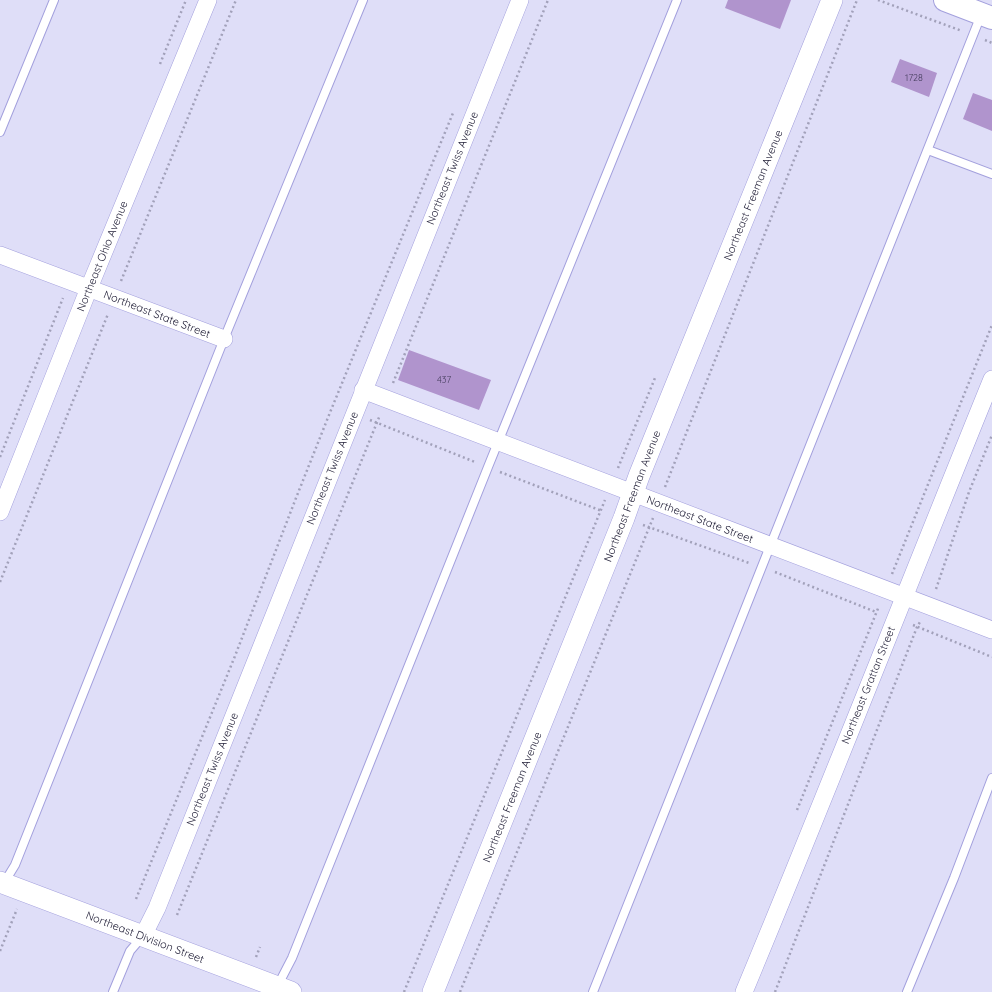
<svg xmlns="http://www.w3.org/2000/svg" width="992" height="992" font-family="Quicksand,sans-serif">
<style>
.building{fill:#b094cd}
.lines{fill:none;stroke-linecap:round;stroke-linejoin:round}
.service-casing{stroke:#a3a0dd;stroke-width:10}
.minor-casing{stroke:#a3a0dd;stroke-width:18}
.tertiary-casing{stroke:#a3a0dd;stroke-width:22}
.secondary-casing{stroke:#a3a0dd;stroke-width:24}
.path{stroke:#a2a1ba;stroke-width:2.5;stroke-dasharray:2 3;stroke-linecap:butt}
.service{stroke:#fff;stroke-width:8}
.minor{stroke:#fff;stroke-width:17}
.tertiary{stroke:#fff;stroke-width:21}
.secondary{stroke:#fff;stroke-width:22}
.labels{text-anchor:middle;stroke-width:3.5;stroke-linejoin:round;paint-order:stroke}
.number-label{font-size:9px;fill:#463e5e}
.street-label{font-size:11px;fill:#232139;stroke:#fff}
</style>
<rect width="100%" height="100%" fill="#dfdef8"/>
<g class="building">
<path d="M728,0H791L780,29L725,8Z"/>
<path d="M900,59L937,73L929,97L891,82Z"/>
<path d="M973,93L992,100V131L963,119Z"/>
<path d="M409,350L491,380L479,410L398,380Z"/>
</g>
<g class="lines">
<g class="service-casing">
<g id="service">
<path d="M0,132L54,0"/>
<path d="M928,150L992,174"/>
<path d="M4,883L15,865L224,339L363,0"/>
<path d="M277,987L292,958L488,467L677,0"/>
<path d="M113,992L130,951L142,937"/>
<path d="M593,992L981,15"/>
<path d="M907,992L954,878L992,778"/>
</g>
</g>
<g class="minor-casing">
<g id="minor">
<path d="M0,255L224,339"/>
<path d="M363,390L992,630"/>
<path d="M0,512L89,288L208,0"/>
<path d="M143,936L157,908L520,0"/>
<path d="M744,992C829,788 909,583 992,379"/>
</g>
</g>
<g class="tertiary-casing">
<g id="tertiary">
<path d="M0,882L291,992"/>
<path d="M433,992L624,518L639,476L832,0"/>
</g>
</g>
<g class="secondary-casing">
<path id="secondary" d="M945,0L992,18"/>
</g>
<g class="path">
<path d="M878,0L962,31"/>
<path d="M985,40L992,43"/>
<path d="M160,64L186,0"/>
<path d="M121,281L236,0"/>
<path d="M393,383L548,0"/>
<path d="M370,420L475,462"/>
<path d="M0,457L63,298"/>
<path d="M618,468L655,378"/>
<path d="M500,472L602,511"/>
<path d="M665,487L857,0"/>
<path d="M643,525L749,563"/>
<path d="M775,572L876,612"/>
<path d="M892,574L992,325"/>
<path d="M0,582L108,314"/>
<path d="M936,589L969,492L992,435"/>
<path d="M913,625L992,657"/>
<path d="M797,810L879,606"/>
<path d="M136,899L235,656L296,498L331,410L453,113"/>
<path d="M177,915L380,415"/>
<path d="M0,951L17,909"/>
<path d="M256,957L260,947"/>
<path d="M404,992L605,500"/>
<path d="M460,992L653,518"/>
<path d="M775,992L917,627L920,622"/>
</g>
<use href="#service" class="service"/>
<use href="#minor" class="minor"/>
<use href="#tertiary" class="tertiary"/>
<use href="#secondary" class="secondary"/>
</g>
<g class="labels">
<g class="number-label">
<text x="914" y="81">1728</text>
<text x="444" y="383">437</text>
</g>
<g class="street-label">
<text transform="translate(452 168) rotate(-68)" y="4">Northeast Twiss Avenue</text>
<text transform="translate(753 195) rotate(-68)" y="4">Northeast Freeman Avenue</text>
<text transform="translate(102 256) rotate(-68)" y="4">Northeast Ohio Avenue</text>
<text transform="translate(157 314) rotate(21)" y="4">Northeast State Street</text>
<text transform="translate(332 468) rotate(-68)" y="4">Northeast Twiss Avenue</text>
<text transform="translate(632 496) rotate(-69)" y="4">Northeast Freeman Avenue</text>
<text transform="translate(700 519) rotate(21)" y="4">Northeast State Street</text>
<text transform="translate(868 685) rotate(-68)" y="4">Northeast Grattan Street</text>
<text transform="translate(212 769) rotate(-68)" y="4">Northeast Twiss Avenue</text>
<text transform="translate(512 797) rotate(-68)" y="4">Northeast Freeman Avenue</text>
<text transform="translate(145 937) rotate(21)" y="4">Northeast Division Street</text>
</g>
</g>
</svg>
